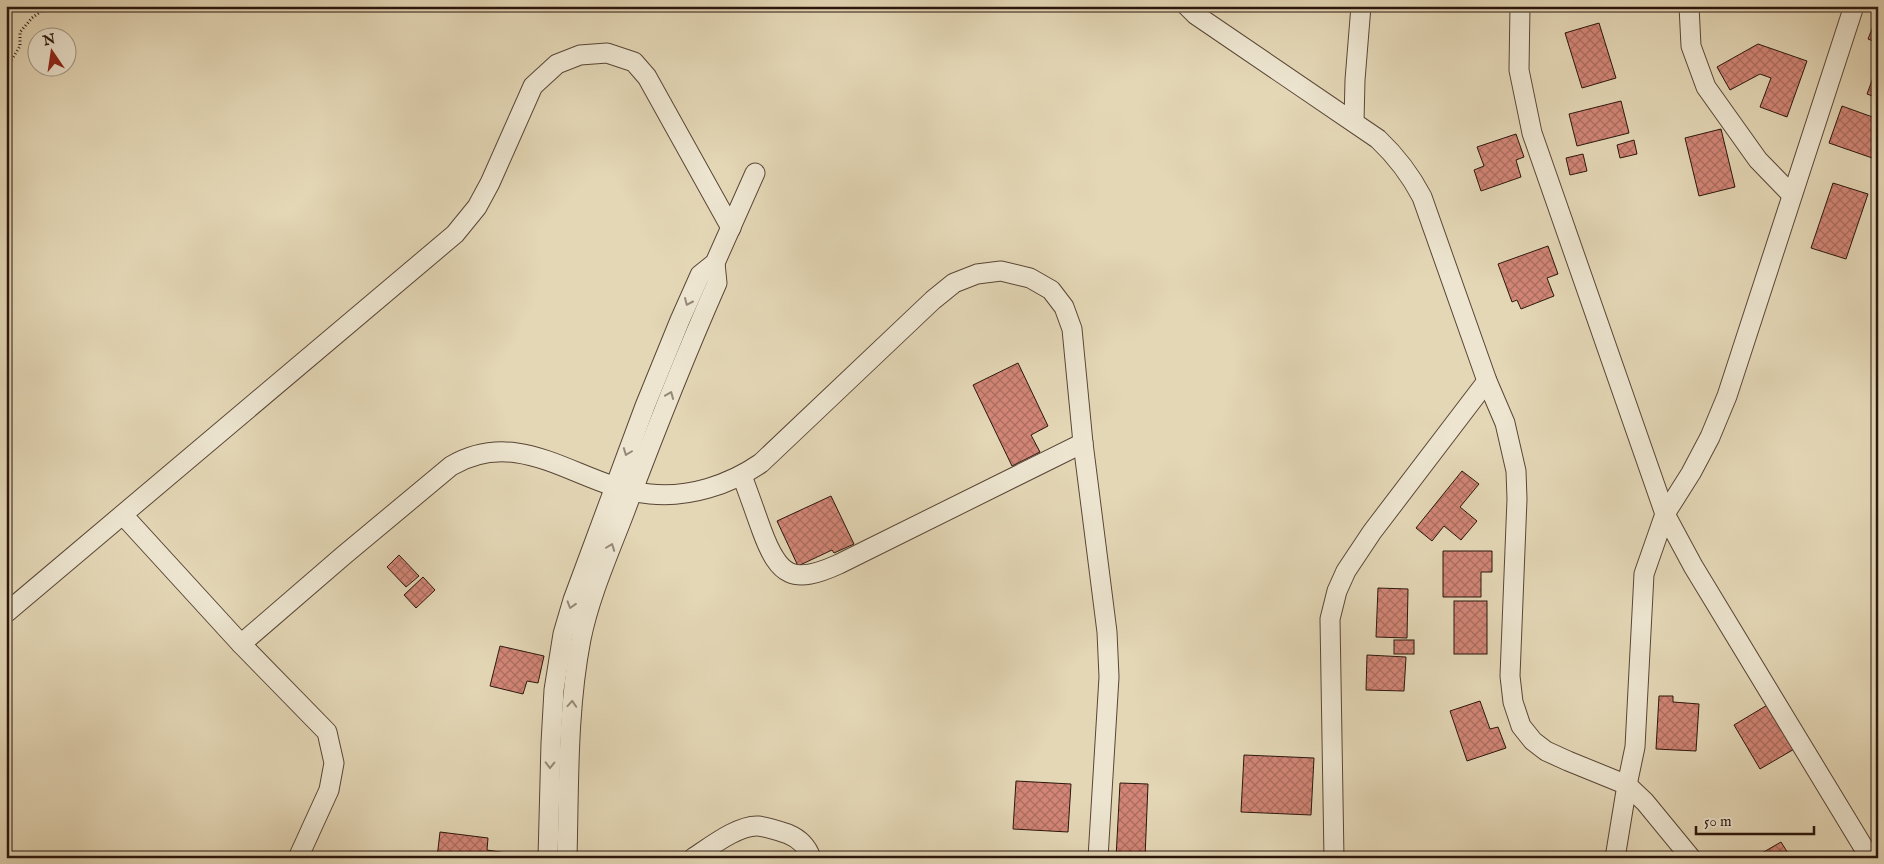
<svg xmlns="http://www.w3.org/2000/svg" width="1884" height="864" font-family="'IM FELL English',serif">
<style>
.building{fill:url(#building-cross-hatch);stroke:#2b160c}
.lines{fill:none;stroke-linecap:round;stroke-linejoin:round}
.minor-casing{stroke:#594636;stroke-width:21}
.path{stroke:#2b160c;stroke-width:3;stroke-dasharray:1 2.5;stroke-linecap:butt}
.minor{stroke:#ede5d0;stroke-width:19}
.oneway{stroke:#968878}
</style>
<defs>
<pattern id="building-cross-hatch" width="8" height="8" patternUnits="userSpaceOnUse" patternTransform="scale(1.25)"><rect width="8" height="8" fill="#d38677"/><path d="M0 0l8 8M0 8l8-8" fill="none" stroke="#ab6d60"/></pattern>
</defs>
<rect width="100%" height="100%" fill="#e4d7b6"/>
<filter id="stains"><feTurbulence type="fractalNoise" baseFrequency=".004" numOctaves="4"/><feColorMatrix values="0 0 0 0 .2 0 0 0 0 .09 0 0 0 0 .02 0 0 0 .5 -.17"/></filter>
<radialGradient id="worn" r=".72"><stop offset=".6" stop-color="#630" stop-opacity="0"/><stop offset="1" stop-color="#630" stop-opacity=".3"/></radialGradient>
<g class="building">
<path d="M1878,14V43L1868,39Z"/>
<path d="M1599,23L1616,78L1582,88L1565,33Z"/>
<path d="M1758,44L1807,61L1787,117L1760,107L1771,78L1760,74L1730,90L1717,67Z"/>
<path d="M1878,64V98L1867,94Z"/>
<path d="M1621,101L1629,133L1577,146L1569,114Z"/>
<path d="M1842,106L1878,119V160L1829,143Z"/>
<path d="M1721,129L1735,187L1699,196L1685,138Z"/>
<path d="M1516,134L1524,157L1516,160L1521,177L1481,191L1474,170L1484,166L1477,147Z"/>
<path d="M1634,140L1637,154L1620,158L1617,145Z"/>
<path d="M1583,154L1587,171L1570,175L1566,158Z"/>
<path d="M1833,183L1868,194L1846,259L1811,248Z"/>
<path d="M1548,246L1558,274L1547,278L1554,296L1521,309L1517,300L1512,302L1498,264Z"/>
<path d="M1018,363L1048,426L1031,435L1040,452L1012,466L973,385Z"/>
<path d="M1462,471L1479,484L1460,507L1477,521L1461,540L1444,526L1432,541L1416,528Z"/>
<path d="M831,496L854,544L834,553L832,550L798,566L777,521Z"/>
<path d="M1443,551H1492V572H1481V597H1443Z"/>
<path d="M399,555L419,576L406,587L387,567Z"/>
<path d="M423,577L435,590L416,608L404,595Z"/>
<path d="M1378,588L1408,589L1407,638L1376,637Z"/>
<rect x="1454" y="601" width="33" height="53"/>
<rect x="1394" y="640" width="20" height="14"/>
<path d="M500,646L544,656L538,683L527,681L523,694L490,686Z"/>
<path d="M1367,655L1406,657L1404,691L1366,690Z"/>
<path d="M1659,696H1673V702L1699,704L1696,751L1656,749Z"/>
<path d="M1480,701L1490,729L1498,727L1506,748L1467,761L1450,711Z"/>
<path d="M1769,704L1796,748L1760,769L1734,725Z"/>
<path d="M1244,755L1314,758L1311,815L1241,812Z"/>
<path d="M1016,781L1071,784L1068,832L1013,829Z"/>
<path d="M1120,783L1148,784L1145,858H1116Z"/>
<path d="M440,832L488,838L487,850L507,853L506,858H437Z"/>
<path d="M1781,842L1791,858H1756L1755,857Z"/>
</g>
<g class="lines">
<g class="minor-casing">
<g id="minor">
<path d="M1187,6L1196,15L1378,139C1397,157 1410,174 1422,197L1487,381L1505,423L1516,471L1517,499L1510,676L1513,702L1521,726L1533,741L1546,751L1568,761L1627,785L1645,802L1691,858"/>
<path d="M1520,6L1519,70L1532,133L1665,514L1693,566L1870,858"/>
<path d="M1689,6L1691,46L1706,87L1758,160L1792,195"/>
<path d="M1354,122L1355,80L1361,6"/>
<path d="M742,476C749,494 755,512 762,531C779,577 793,585 839,564L1083,443"/>
<path d="M123,515L241,644L327,732L334,763L329,790L298,858"/>
<path d="M6,613L455,234L477,207L490,183L533,86L557,64L580,55L607,53L634,62L647,77L731,228"/>
<path d="M241,644L343,556L451,466C523,424 580,488 650,494C689,498 729,485 761,463L933,300L954,283L977,274L1001,271L1030,278L1051,290L1064,307L1072,329L1083,443L1107,632L1109,677L1098,858"/>
<path d="M548,858L551,743L554,690L563,634L573,600L645,406L680,320L700,275L715,263L755,173"/>
<path d="M567,858C569,785 567,711 581,639C590,595 609,553 625,511C654,434 684,358 717,283L715,263"/>
<path d="M693,858C710,847 738,825 758,826C768,827 779,831 788,834C800,839 807,846 811,858"/>
<path d="M1334,858L1330,619L1337,591L1346,571L1372,532L1487,381"/>
<path d="M1615,858L1627,785L1635,747L1644,574L1665,514L1691,473L1710,437L1727,396L1854,6"/>
</g>
</g>
<path class="path" d="M6,69L20,46V32L32,18L48,6"/>
<use href="#minor" class="minor"/>
</g>
<defs><path id="oneway-chevron" d="M-2-3.5L2.5 0L-2 3.5" fill="none" stroke-width="1.6" stroke-linecap="round" stroke-linejoin="round" transform="scale(1.25)"/></defs>
<g class="oneway">
<use href="#oneway-chevron" transform="translate(688 302) rotate(114)"/>
<use href="#oneway-chevron" transform="translate(670 395) rotate(-68)"/>
<use href="#oneway-chevron" transform="translate(627 452) rotate(111)"/>
<use href="#oneway-chevron" transform="translate(611 547) rotate(-69)"/>
<use href="#oneway-chevron" transform="translate(571 605) rotate(107)"/>
<use href="#oneway-chevron" transform="translate(572 704) rotate(-86)"/>
<use href="#oneway-chevron" transform="translate(550 765) rotate(91)"/>
</g>
<rect width="1884" height="864" fill="none" stroke="#e4d7b6" stroke-width="25"/>
<rect x="8" y="8" width="1869" height="849" fill="none" stroke="#2b160c" stroke-width="2.5"/>
<rect x="12" y="12" width="1859" height="839" fill="none" stroke="#2b160c"/>
<g transform="translate(52 52) rotate(347)"><circle r="24" fill="#ede5d0" stroke="#9f9282"/>
<path d="M0-4L9 19L0 12L-9 19Z" fill="#8f2418"/>
<text y="-8" font-size="14" font-weight="bold" text-anchor="middle" fill="#2b160c">N</text>
</g>
<path d="M1696 826v8h118v-8" fill="none" stroke="#2b160c" stroke-width="2.5"/>
<text x="1704" y="826" font-size="15" fill="#2b160c" stroke="#ede5d0" stroke-width="4" paint-order="stroke">50 m</text>
<rect width="100%" height="100%" filter="url(#stains)"/>
<rect width="100%" height="100%" fill="url(#worn)"/>
</svg>
